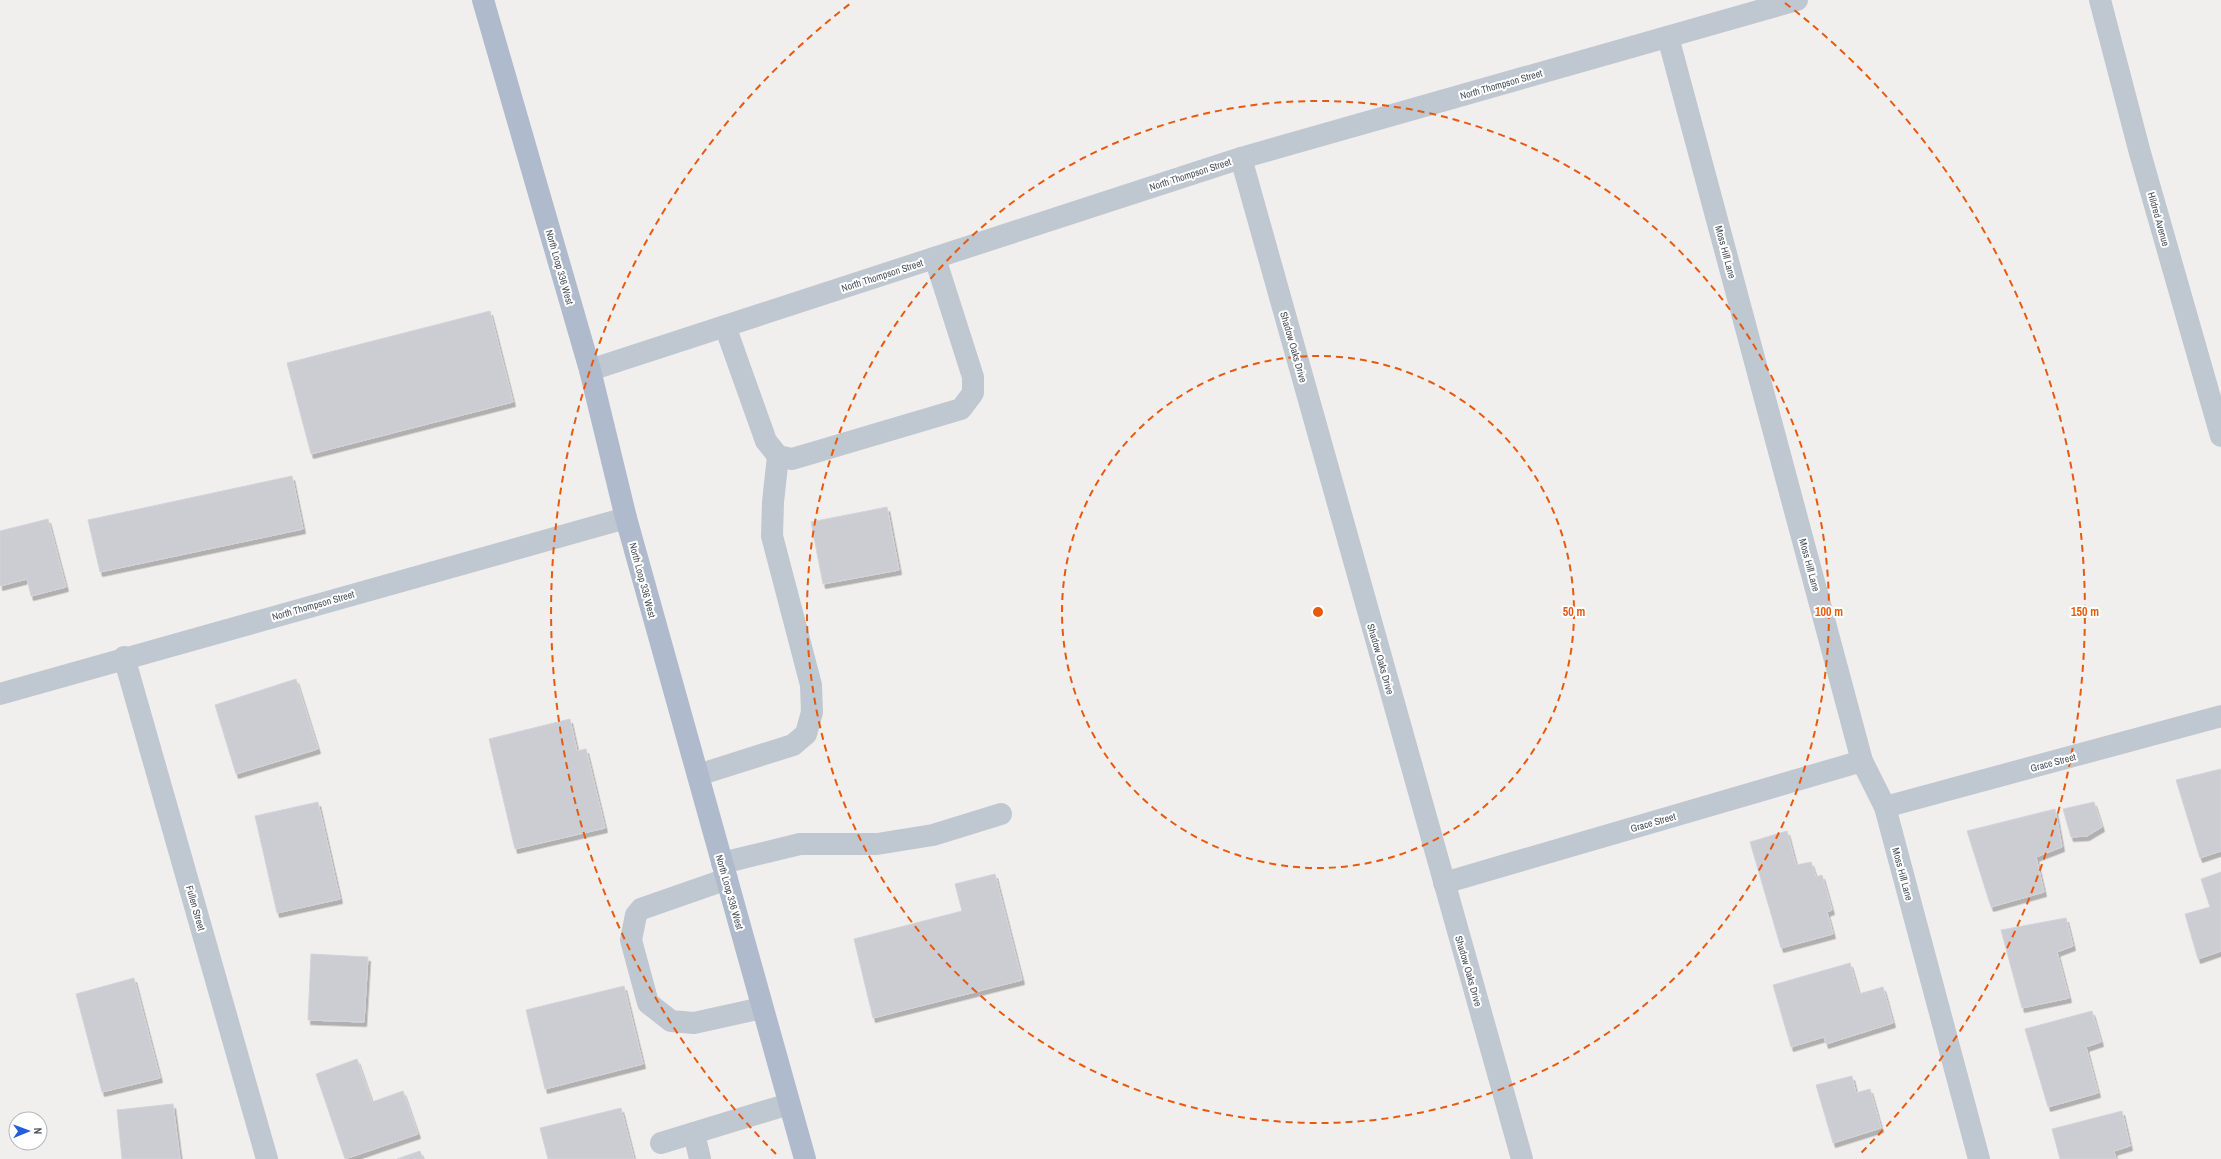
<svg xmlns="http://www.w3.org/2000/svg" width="2221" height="1159" font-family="'Archivo Narrow',sans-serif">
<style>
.building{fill:#cbcdd3;stroke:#d3d4da;filter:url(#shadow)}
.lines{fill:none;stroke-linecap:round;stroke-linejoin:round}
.minor{stroke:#bfc7d0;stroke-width:22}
.major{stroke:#afbbcc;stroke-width:22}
.ring{fill:none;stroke:#e8590c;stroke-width:2;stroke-dasharray:7 5}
.labels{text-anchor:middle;stroke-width:4;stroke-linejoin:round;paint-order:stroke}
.street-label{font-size:10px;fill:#47505b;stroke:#fff}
.centre{fill:#e8590c;stroke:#fff;stroke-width:2}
.ring-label{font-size:12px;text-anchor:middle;font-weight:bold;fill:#e8590c;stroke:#fff;stroke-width:4;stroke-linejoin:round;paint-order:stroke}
</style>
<defs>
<filter id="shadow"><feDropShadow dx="2.5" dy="4.5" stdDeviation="0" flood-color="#0004"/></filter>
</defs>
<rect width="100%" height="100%" fill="#f1efee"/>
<g class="building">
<path d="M490,311L513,402L311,454L287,363Z"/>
<path d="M292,476L303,529L100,572L88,520Z"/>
<path d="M887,507L899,570L823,584L811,522Z"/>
<path d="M48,519L66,587L31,596L27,579L0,586V531Z"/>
<path d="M296,679L318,749L236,774L215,705Z"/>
<path d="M570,719L577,751L586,749L605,828L515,849L489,739Z"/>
<path d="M2221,769V851L2200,858L2176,780Z"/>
<path d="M318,802L340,899L277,913L255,816Z"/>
<path d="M2094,802L2102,827L2087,836L2071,837L2063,809Z"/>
<path d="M2055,809L2062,847L2036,857L2044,892L1991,907L1967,831Z"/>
<path d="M1787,831L1796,865L1811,862L1816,877L1822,875L1832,910L1827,912L1833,934L1781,948L1750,842Z"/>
<path d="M2221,872V951L2198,959L2185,914L2210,907L2201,879Z"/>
<path d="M995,874L1022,980L873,1018L854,939L962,911L955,884Z"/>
<path d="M2066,918L2073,946L2057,952L2069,998L2022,1008L2001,930Z"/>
<path d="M311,954L368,957L364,1022L308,1020Z"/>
<path d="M1850,963L1859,994L1883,987L1893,1023L1826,1044L1824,1037L1791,1047L1773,985Z"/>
<path d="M134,978L160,1078L102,1092L76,994Z"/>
<path d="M624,986L643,1064L545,1089L526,1010Z"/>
<path d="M2092,1011L2101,1042L2086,1047L2098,1093L2048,1107L2025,1029Z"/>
<path d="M357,1059L372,1102L403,1091L418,1134L345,1159L316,1074Z"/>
<path d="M1852,1076L1856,1093L1870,1089L1881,1128L1833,1143L1816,1085Z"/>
<path d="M173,1104L180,1159H122L117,1110Z"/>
<path d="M621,1108L634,1159H548L540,1128Z"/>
<path d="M2122,1111L2130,1146L2114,1151L2116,1159H2060L2052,1129Z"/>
<path d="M420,1151L423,1159H397Z"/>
</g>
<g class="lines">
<g class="minor">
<path d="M2100,0L2140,153L2221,436"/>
<path d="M1668,37L1862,761L1885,807L1979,1159"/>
<path d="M1241,158L1522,1159"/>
<path d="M725,326L766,441L778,456L792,459L961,409L973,393V377L935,258"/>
<path d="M590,370L1241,158L1797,0"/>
<path d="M124,657L267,1159"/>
<path d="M0,694L626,518"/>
<path d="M698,775L793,745L806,734L812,712L811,685L772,536L773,502L778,456"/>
<path d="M1885,807L2221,716"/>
<path d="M722,863L800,844H877L933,835L1001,814"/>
<path d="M727,879L641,909L636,915L631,940L648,1003L671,1021L694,1023L762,1008"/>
<path d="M1444,883L1862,761"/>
<path d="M694,1133L700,1159"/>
<path d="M661,1143L789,1104"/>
</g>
<path class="major" d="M483,0L590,370L626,518L805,1159"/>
</g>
<g class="ring">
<circle cx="1318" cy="612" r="256"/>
<circle cx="1318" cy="612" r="511"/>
<path d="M776 1154A767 767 0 0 1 851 3M1785 3A767 767 0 0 1 1860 1154"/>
</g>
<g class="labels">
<g class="street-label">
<text transform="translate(1501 84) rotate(-16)" y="4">North Thompson Street</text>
<text transform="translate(1190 174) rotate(-18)" y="4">North Thompson Street</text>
<text transform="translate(2159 219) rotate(74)" y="4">Hildred Avenue</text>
<text transform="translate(1726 252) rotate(75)" y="4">Moss Hill Lane</text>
<text transform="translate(560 267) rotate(74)" y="4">North Loop 336 West</text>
<text transform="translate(882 275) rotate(-18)" y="4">North Thompson Street</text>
<text transform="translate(1294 347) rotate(74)" y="4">Shadow Oaks Drive</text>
<text transform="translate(1810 565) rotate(75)" y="4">Moss Hill Lane</text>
<text transform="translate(643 580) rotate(75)" y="4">North Loop 336 West</text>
<text transform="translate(313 605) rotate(-16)" y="4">North Thompson Street</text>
<text transform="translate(1381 659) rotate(74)" y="4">Shadow Oaks Drive</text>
<text transform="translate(2053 762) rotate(-15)" y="4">Grace Street</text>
<text transform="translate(1653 822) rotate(-16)" y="4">Grace Street</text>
<text transform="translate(1903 874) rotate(75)" y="4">Moss Hill Lane</text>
<text transform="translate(730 892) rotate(74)" y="4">North Loop 336 West</text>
<text transform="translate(196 908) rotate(74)" y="4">Fullen Street</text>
<text transform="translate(1469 971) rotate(74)" y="4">Shadow Oaks Drive</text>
</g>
</g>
<circle cx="1318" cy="612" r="6" class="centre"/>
<g class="ring-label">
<text x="1574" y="616">50 m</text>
<text x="1829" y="616">100 m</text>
<text x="2085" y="616">150 m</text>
</g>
<g transform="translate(28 1131) rotate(89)"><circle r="19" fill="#ffffff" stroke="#b5b9bd"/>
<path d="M0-3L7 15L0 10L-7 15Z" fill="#205eda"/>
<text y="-6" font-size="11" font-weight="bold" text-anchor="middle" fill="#47505b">N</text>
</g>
</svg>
